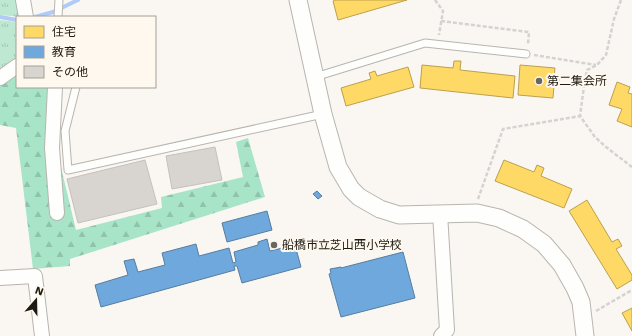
<svg xmlns="http://www.w3.org/2000/svg" width="632" height="336" font-family="'Work Sans','Noto Sans JP',sans-serif">
<style>
.grass{fill:url(#grass-tufts)}
.forest{fill:url(#forest-firs)}
.homes{fill:#ffd966;stroke:#bba04d}
.schools{fill:#6fa8dc;stroke:#567da0}
.lines{fill:none;stroke-linecap:round;stroke-linejoin:round}
.stream{stroke:#afccf6;stroke-width:4}
.building{fill:#d8d5d0;stroke:#c5c2bd}
.service-casing{stroke:#b8b5af;stroke-width:9}
.minor-casing{stroke:#b8b5af;stroke-width:16}
.tertiary-casing{stroke:#b8b5af;stroke-width:19}
.path{stroke:#d4d3d2;stroke-width:2.5;stroke-dasharray:4 2;stroke-linecap:butt}
.service{stroke:#fefefd;stroke-width:7}
.minor{stroke:#fefefd;stroke-width:14}
.tertiary{stroke:#fefefd;stroke-width:17}
.poi-dot{fill:#6a6762;stroke:#fef8ee;stroke-width:1.5}
.labels{text-anchor:middle;stroke-width:4;stroke-linejoin:round;paint-order:stroke}
.poi-label{font-size:12px;fill:#1d1a14;stroke:#fef8ee;text-anchor:start}
</style>
<defs>
<pattern id="grass-tufts" width="24" height="20" patternUnits="userSpaceOnUse"><rect width="24" height="20" fill="#bee8d1"/><path d="M3 7l-1-3M5 7V3M7 7l1-3M15 17l-1-3M17 17v-4M19 17l1-3" fill="none" stroke="#a3c6b3"/></pattern>
<pattern id="forest-firs" width="22" height="20" patternUnits="userSpaceOnUse"><rect width="22" height="20" fill="#a8e4c8"/><path d="M5 1l3.5 6h-7zM16 11l3.5 6h-7z" fill="#90c3ab"/></pattern>
</defs>
<rect width="100%" height="100%" fill="#faf7f2"/>
<g class="grass">
<path d="M0,0H21L22,17L0,15Z"/>
<path d="M0,20L17,22V62L0,74Z"/>
</g>
<path class="forest" d="M17,71V87H50L60,163L76,230L162,208L161,197L243,177L236,142L248,138L265,197L70,259V266L33,269L16,128L0,125V82Z"/>
<g class="homes">
<path d="M335,0H407L338,20L333,1Z"/>
<path d="M454,61H461L460,70L515,76L513,98L420,88L422,65L453,68Z"/>
<path d="M520,65L555,68L554,76L559,77V85H554L553,98L518,95Z"/>
<path d="M408,67L414,87L346,106L341,88L371,79L369,73L375,71L377,76Z"/>
<path d="M617,82L630,87L628,93L632,94V127L617,121L622,109L609,105Z"/>
<path d="M504,160L534,172L537,165L544,168L541,176L572,189L564,208L495,181Z"/>
<path d="M587,200L612,242L618,239L622,246L616,249L632,275V280L617,289L569,211Z"/>
<path d="M632,308V331L622,313Z"/>
</g>
<g class="schools">
<path d="M317,191L322,196L318,199L313,194Z"/>
<path d="M267,211L272,230L227,242L222,223Z"/>
<path d="M267,239L270,251L295,245L301,267L242,283L237,266H234L235,270L101,307L95,285L128,275L124,261L134,259L138,272L165,265L162,253L196,244L199,256L229,248L233,263L236,262L234,252L258,245V242Z"/>
<path d="M403,252L415,298L341,317L329,274L331,273L330,269L341,267V268Z"/>
</g>
<g class="lines">
<g class="stream">
<path d="M0,17L17,20"/>
<path d="M35,17L53,12L78,0"/>
</g>
</g>
<g class="building">
<path d="M215,147L222,180L172,189L166,156Z"/>
<path d="M145,160L157,204L78,223L67,179Z"/>
</g>
<g class="lines">
<g class="service-casing">
<g id="service">
<path d="M58,17L59,0"/>
<path d="M315,77L425,43L526,54"/>
<path d="M76,87L65,131L68,170L323,114"/>
</g>
</g>
<g class="minor-casing">
<g id="minor">
<path d="M23,0L26,17"/>
<path d="M0,78L17,66"/>
<path d="M55,87L52,148L57,213"/>
<path d="M440,213L447,330L441,336"/>
<path d="M0,278L35,276L42,336"/>
</g>
</g>
<g class="tertiary-casing">
<path id="tertiary" d="M298,0L323,114L338,167L351,189L359,197L380,209L399,215L477,213L499,218L523,229L544,244L562,265L575,288L581,302L585,336"/>
</g>
<g class="path">
<path d="M435,0L443,11L439,35"/>
<path d="M621,0L614,19L606,55L597,65L587,70L584,86L580,116L595,137L606,147L632,167"/>
<path d="M441,21L529,32L528,44"/>
<path d="M534,55L596,65"/>
<path d="M478,199L503,129L580,116"/>
<path d="M596,311L632,290"/>
</g>
<use href="#service" class="service"/>
<use href="#minor" class="minor"/>
<use href="#tertiary" class="tertiary"/>
</g>
<g class="poi-dot">
<circle cx="539" cy="81" r="4"/>
<circle cx="274" cy="245" r="4"/>
</g>
<g class="labels">
<g class="poi-label">
<text x="547" y="85">第二集会所</text>
<text x="282" y="249">船橋市立芝山西小学校</text>
</g>
</g>
<rect x="16" y="16" width="140" height="72" fill="#fef8ee" stroke="#a49f97"/>
<rect x="24" y="26" width="20" height="12" fill="#ffd966" stroke="#a49f97"/>
<text x="52" y="36" font-size="12" fill="#1d1a14">住宅</text>
<rect x="24" y="46" width="20" height="12" fill="#6fa8dc" stroke="#a49f97"/>
<text x="52" y="56" font-size="12" fill="#1d1a14">教育</text>
<rect x="24" y="66" width="20" height="12" fill="#d8d5d0" stroke="#a49f97"/>
<text x="52" y="76" font-size="12" fill="#1d1a14">その他</text>
<g transform="translate(36 300) rotate(20)" stroke="#fef8ee" stroke-width="3" paint-order="stroke">
<path d="M0-3L7 15L0 10L-7 15Z" fill="#1d1a14"/>
<text y="-6" font-size="11" font-weight="bold" text-anchor="middle" fill="#1d1a14">N</text>
</g>
</svg>
